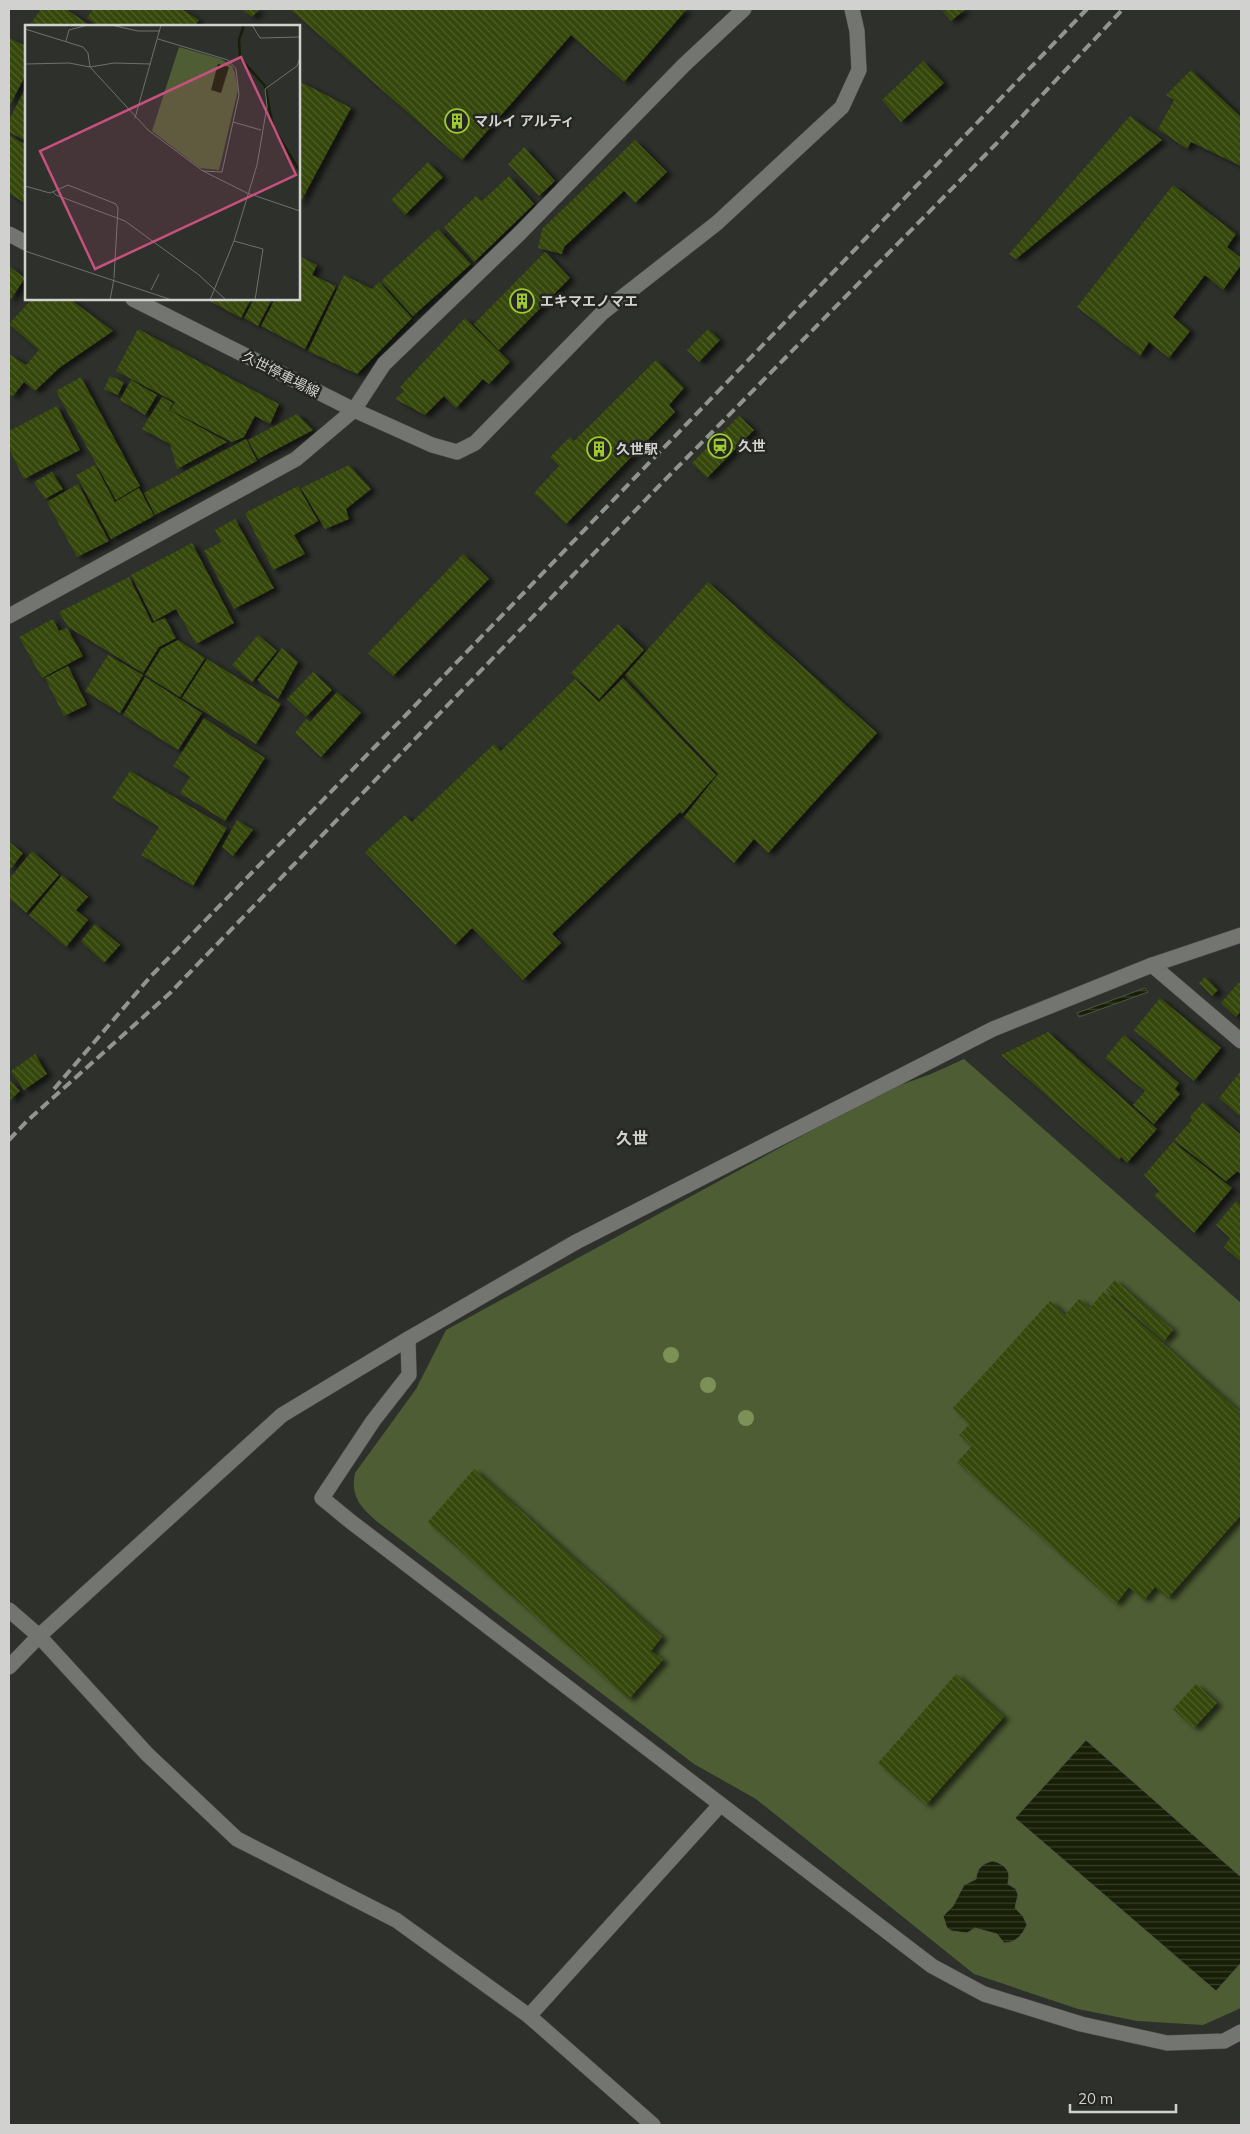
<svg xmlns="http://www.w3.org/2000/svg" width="1250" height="2134" font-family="Mulish,'Noto Sans JP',sans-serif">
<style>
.green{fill:#4e5d33}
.water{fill:url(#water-rules);stroke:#4f5543}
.building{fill:url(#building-back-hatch);filter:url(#shadow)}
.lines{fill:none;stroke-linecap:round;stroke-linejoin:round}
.street-casing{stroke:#4b4c48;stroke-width:16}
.secondary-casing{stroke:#4b4c48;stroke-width:16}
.street{stroke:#737570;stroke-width:15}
.secondary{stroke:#737570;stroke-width:15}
.rail{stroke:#939491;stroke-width:4;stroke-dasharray:10 5;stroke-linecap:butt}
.tree{fill:#7c9156}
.labels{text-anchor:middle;stroke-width:5;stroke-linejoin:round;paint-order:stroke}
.poi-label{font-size:14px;font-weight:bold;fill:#d1d2cf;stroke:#252622;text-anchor:start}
.street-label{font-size:14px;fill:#d1d2cf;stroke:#252622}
.quarter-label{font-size:16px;font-weight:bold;fill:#d1d2cf;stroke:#252622}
.inset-river{fill:none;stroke:#171f07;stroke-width:2.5}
.inset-road{fill:none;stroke:#6f716d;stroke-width:1}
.view{fill:#c6507e;fill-opacity:0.15;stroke:#c6507e;stroke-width:2.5}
.inset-edge{fill:none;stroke:#d1d2cf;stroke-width:2.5}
</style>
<defs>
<pattern id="water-rules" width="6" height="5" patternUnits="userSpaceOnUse" patternTransform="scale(1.25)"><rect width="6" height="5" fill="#171f07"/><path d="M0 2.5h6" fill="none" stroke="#383f2a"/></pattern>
<pattern id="building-back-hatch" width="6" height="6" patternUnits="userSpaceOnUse" patternTransform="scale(1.25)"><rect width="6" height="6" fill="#344608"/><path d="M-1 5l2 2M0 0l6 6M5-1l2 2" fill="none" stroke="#50602b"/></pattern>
<filter id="shadow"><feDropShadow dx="5.5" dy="3" stdDeviation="2.5" flood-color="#0009"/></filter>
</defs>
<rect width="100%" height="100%" fill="#2e302c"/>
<path class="green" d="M964,1059L1241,1303V2008L1203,2025L1137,2021L1078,2009L974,1974L756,1799L694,1764L379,1523C362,1508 350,1498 355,1473L416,1389L446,1330L884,1091L931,1074Z"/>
<g class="water">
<path d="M1145,988L1148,992L1079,1017L1077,1013Z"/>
<path d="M1086,1740L1241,1877V1963L1216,1991L1015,1818Z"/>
<path d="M992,1861C997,1861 1006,1866 1008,1872C1010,1876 1008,1880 1008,1884L1016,1889L1018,1895L1015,1908L1023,1916L1027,1925C1022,1935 1016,1943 1004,1943L997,1934L975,1928L967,1933L952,1931L947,1928L943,1916L953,1906L964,1885L976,1879C977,1868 982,1864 992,1861Z"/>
</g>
<g class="building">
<path d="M41,9H66L91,26H29Z"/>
<path d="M93,9H181L199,20L195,26H98L87,18Z"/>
<path d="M242,9H260L252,17Z"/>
<path d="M290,9H687L624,82L571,35L462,160Z"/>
<path d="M941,9H966L951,21Z"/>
<path d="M9,38L26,46V74L9,107Z"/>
<path d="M923,61L944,83L901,122L882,100Z"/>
<path d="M1191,70L1241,117V166L1191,142L1187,149L1158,129L1174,100L1166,95Z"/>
<path d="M299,81L351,108L299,205Z"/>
<path d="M26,87V141L9,132V120Z"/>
<path d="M1130,116L1162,140L1016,259L1009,254Z"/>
<path d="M9,135L26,145V204L9,193Z"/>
<path d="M635,140L667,172L635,203L624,191L564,247L562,254L538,248L542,229Z"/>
<path d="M524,147L555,181L539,196L508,164Z"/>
<path d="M428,162L443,177L405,215L391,200Z"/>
<path d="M509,176L534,204L474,262L444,227L476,196L482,201Z"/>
<path d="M1173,185L1236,234L1227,247L1241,258V265L1223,290L1205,275L1173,317L1190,331L1169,358L1149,342L1140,356L1077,307Z"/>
<path d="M438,229L471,264L413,316L381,281Z"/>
<path d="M545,252L570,278L499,350L474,324Z"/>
<path d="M299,256L317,265L312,275L336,286L305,349L261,326L275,299H299Z"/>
<path d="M9,266L25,278L9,302Z"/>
<path d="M344,275L372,289L379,282L412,318L357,374L308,351Z"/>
<path d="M32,299H70L113,331L59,368L35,391L24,382L13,396L9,394V354L26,365L39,350L9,324Z"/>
<path d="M206,299H251L241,318Z"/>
<path d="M254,299H272L258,326L244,318Z"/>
<path d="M465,318L510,362L489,384L483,379L456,408L444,396L425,415L395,399L404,391L400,387Z"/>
<path d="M138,329L279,404L270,424L255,416L244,437L232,442L170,410L175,402L116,371Z"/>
<path d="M708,329L720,340L699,362L687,350Z"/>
<path d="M656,360L684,388L669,405L675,412L566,524L534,493L559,466L550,457L570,437L574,441Z"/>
<path d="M110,376L124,382L118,395L104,389Z"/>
<path d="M81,377L140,486L116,500L56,391Z"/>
<path d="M131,380L157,395L145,415L120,400Z"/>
<path d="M162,397L173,403L169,410L227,442L177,469L170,444L142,429Z"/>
<path d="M57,406L80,450L24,479L9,449V431Z"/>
<path d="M297,414L313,430L258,459L248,440Z"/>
<path d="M739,416L754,430L707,478L692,463Z"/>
<path d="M246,439L257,461L155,515L144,493Z"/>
<path d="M95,465L115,502L139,488L154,516L111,539L76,475Z"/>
<path d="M349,465L371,489L346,509L349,519L325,529L301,488Z"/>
<path d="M52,472L63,489L45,499L34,482Z"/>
<path d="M78,484L109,541L77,557L47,502Z"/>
<path d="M298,486L318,521L294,535L305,554L273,570L245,513Z"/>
<path d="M235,519L274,588L234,609L204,551L221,542L215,530Z"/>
<path d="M192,543L234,623L196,644L176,609L154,621L131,575Z"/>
<path d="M463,554L489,579L393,676L368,653Z"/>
<path d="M129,577L152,623L165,618L176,638L159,647L143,673L68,627L59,612Z"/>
<path d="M708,582L877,733L768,853L754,839L734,863L684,817L718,774L625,675Z"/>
<path d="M53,619L59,631L67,628L83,656L42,678L19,637Z"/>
<path d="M618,624L644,650L599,699L571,673Z"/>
<path d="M258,635L277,651L252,682L232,665Z"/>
<path d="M178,640L205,658L180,697L145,675L161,649Z"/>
<path d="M282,648L298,662L278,699L257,680Z"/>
<path d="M108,655L143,675L120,713L85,691Z"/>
<path d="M207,659L281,704L256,744L182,698Z"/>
<path d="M68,666L87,705L64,716L45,678Z"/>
<path d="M313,672L332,690L306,717L287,699Z"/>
<path d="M145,677L202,713L178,750L123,715Z"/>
<path d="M623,678L716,775L682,814L680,812L552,934L561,943L523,980L472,928L455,945L365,852L405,815L412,822L494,744L501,751L575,679L599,702Z"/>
<path d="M337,692L361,713L321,757L295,733L306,719L310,722Z"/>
<path d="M204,718L265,758L225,821L180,793L190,777L173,766Z"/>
<path d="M130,771L227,828L193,886L141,855L159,827L112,798Z"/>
<path d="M237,820L253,830L233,856L222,847Z"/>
<path d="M9,842L23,853L9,871Z"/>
<path d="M32,851L59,875L26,913L9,898V879Z"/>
<path d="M62,875L88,897L76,910L88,920L66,947L29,915Z"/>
<path d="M95,924L120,945L104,963L81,941Z"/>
<path d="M1205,977L1218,990L1212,996L1199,983Z"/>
<path d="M1239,982L1241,985V1011L1236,1017L1221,1003Z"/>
<path d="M1160,998L1221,1048L1194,1081L1134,1030Z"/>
<path d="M1048,1032L1157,1129L1127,1163L1121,1157L1119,1160L1001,1055Z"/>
<path d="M1124,1035L1179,1083L1175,1089L1180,1094L1154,1124L1133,1105L1145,1091L1105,1058Z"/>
<path d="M35,1054L47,1074L24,1090L11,1071Z"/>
<path d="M1241,1071V1117L1219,1098Z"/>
<path d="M9,1079L20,1091L9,1101Z"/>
<path d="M1203,1102L1241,1135V1175L1238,1171L1226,1181L1174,1140L1192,1120L1190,1117Z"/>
<path d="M1173,1142L1232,1188L1194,1233L1154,1196L1159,1191L1144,1175Z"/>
<path d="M1236,1201L1241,1205V1262L1224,1247L1230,1238L1216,1225Z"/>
<path d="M1115,1280L1173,1330L1164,1341L1106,1290Z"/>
<path d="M1104,1291L1241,1413V1515L1168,1598L1155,1587L1144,1600L1129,1587L1116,1604L957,1462L972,1446L959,1435L970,1424L953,1408L1050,1301L1065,1315L1079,1299L1090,1308Z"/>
<path d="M474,1469L662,1637L651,1651L663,1660L629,1699L428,1522Z"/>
<path d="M956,1674L1004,1717L926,1805L878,1763Z"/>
<path d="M1196,1684L1217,1703L1194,1728L1173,1709Z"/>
</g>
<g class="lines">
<g class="street-casing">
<g id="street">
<path d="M9,616L296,459L354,410L384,364L520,233L684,65L744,9"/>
<path d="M1152,965L1241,1041"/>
<path d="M408,1339L409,1375L373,1421L322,1498L350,1521L932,1966L984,1994L1081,2024L1167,2043L1224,2041L1241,2032"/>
<path d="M9,1610L39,1636L147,1754L237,1839L396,1920L529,2016L653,2125"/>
<path d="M9,1667L39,1636L282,1415L408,1339L576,1242L993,1029L1152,965L1241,935"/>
<path d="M529,2016L720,1805"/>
</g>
</g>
<g class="secondary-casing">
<g id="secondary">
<path d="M9,234L26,243"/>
<path d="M133,299L354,410L432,445L457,452L475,443L602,313L717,223L842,107L859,70L857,31L852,9"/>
</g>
</g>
<use href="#street" class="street"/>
<use href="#secondary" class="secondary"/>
<g class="rail">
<path d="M54,1089L151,976L404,717L1087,9"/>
<path d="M9,1140L27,1121L170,993L658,487L996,144L1123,9"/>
</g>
</g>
<g class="tree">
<circle cx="671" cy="1355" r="8"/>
<circle cx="708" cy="1385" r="8"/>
<circle cx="746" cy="1418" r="8"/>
</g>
<defs>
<g id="building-ring" transform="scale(1.25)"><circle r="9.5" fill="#252622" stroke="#9dca30" stroke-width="1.5"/><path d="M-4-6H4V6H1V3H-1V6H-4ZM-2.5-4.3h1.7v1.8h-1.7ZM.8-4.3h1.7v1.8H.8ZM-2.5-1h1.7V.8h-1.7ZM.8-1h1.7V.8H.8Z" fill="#9dca30"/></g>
<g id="station-ring" transform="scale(1.25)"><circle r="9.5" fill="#252622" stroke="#9dca30" stroke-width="1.5"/><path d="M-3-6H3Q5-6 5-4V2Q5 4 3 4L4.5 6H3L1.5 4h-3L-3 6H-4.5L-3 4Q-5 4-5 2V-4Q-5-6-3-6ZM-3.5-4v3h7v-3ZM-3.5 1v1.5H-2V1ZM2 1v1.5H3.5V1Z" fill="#9dca30"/></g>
</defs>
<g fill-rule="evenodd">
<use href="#building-ring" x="457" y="121"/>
<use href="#building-ring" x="522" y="301"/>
<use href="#station-ring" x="720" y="446"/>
<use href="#building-ring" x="599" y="449"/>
</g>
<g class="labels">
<g class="poi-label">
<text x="474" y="126">マルイ アルティ</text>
<text x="540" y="306">エキマエノマエ</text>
<text x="738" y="451">久世</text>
<text x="616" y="454">久世駅</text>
</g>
<g class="street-label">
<text transform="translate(281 374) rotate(27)" y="5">久世停車場線</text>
</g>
<g class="quarter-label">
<text x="632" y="1144">久世</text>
</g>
</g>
<g transform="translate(25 25)">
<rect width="275" height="275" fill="#2e302c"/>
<path d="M154,22L196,34L207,41L210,48L213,65L194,145L175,143L127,106Z" fill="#4e5d33"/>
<path d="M193,39L204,42L196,68L186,65Z" fill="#171f07"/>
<path class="inset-river" d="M219,0L214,15L215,33L240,61L248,102L275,147"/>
<path class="inset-road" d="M86,0L113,6H135M227,0L235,13L275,12M0,4L58,22L63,28L65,42M133,14L203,35L211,44L214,70L197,147L178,146M41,16L44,5L63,0M0,39L44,38L65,42L123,105L178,146L222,168L275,186M65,42L89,38L126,39M110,93L136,0M208,97L236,105M0,161L25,168L43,160L91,179L93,183M28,167L31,170L100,196L174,250L201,275M209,216L238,224L230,275M0,226L147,275M89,253L93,183M126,265L134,249M85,275L89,254M185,275L209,216L232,140L242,81L240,64L272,41L275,33"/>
<path class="view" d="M216,32L271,150L70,244L15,126Z"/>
<rect width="275" height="275" class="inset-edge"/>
</g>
<rect width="1250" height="2134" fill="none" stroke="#d1d2cf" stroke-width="20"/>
<path d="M1070 2104v8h106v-8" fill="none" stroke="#d1d2cf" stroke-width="2.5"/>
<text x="1078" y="2104" font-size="15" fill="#d1d2cf" stroke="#252622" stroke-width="4" paint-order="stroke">20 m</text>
</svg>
